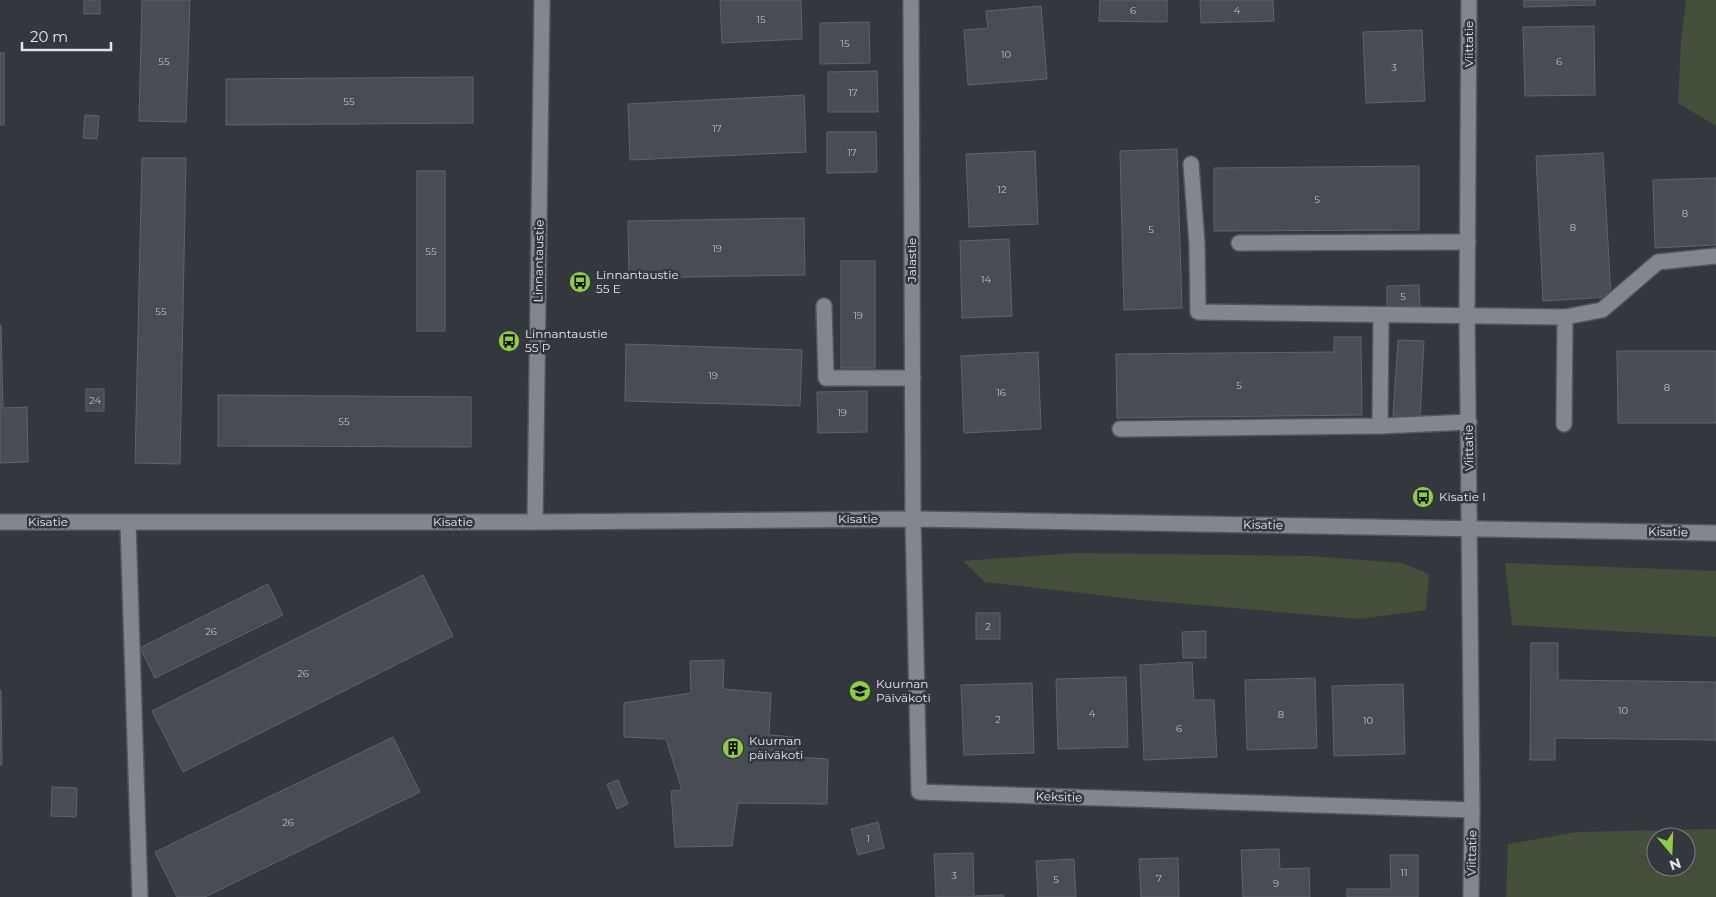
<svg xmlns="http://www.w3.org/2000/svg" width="1716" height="897" font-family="Montserrat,sans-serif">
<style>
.green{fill:#434f39;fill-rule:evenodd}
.building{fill:#4a4c53;stroke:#5f6269}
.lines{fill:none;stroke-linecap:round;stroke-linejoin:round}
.minor-casing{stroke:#53555b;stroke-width:18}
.minor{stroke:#82868d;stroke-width:15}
.labels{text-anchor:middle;stroke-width:5;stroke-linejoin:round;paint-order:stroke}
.number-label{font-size:10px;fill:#bcbec3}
.street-label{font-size:12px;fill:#e2e4e8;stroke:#34373d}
.poi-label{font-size:12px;fill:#e2e4e8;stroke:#34373d;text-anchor:start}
</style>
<rect width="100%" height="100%" fill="#34373d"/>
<g class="green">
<path d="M1686,0H1716V126L1678,103L1681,42Z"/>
<path d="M1075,553L1311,556L1402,563L1429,574L1426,610L1360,619L1141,600L985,582L963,561Z"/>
<path d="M1505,563L1716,571V637L1512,625Z"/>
<path d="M1716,829V897H1506L1508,844L1577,832ZM1656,837H1686V867H1656Z"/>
</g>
<g class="building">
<rect x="84" y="0" width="16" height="14"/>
<path d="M142,0H190L186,122L139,121Z"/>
<path d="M720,0H801L802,39L722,43Z"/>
<path d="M1100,0H1167V22L1099,21Z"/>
<path d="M1200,0H1273L1274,21L1201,23Z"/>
<path d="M1524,0H1595V5L1524,7Z"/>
<path d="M1041,6L1047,79L968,85L964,30L988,28L986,11Z"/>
<path d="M869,22L870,63L820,64V23Z"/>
<path d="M1594,26L1595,95L1525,96L1523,27Z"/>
<path d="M1422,30L1425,101L1366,103L1363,32Z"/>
<rect x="0" y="53" width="4" height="72"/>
<path d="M877,71L878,112H828V72Z"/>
<path d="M473,77V123L226,125V79Z"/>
<path d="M804,95L806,152L630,160L628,104Z"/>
<path d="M85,115L99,116L97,139L83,138Z"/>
<path d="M827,132H876L877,172L827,173Z"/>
<path d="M1177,149L1182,308L1124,310L1120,151Z"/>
<path d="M1035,151L1038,224L969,227L966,154Z"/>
<path d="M1603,153L1611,297L1543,301L1536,156Z"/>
<path d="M142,158H186L180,464L135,463Z"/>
<path d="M1419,166V230L1214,231V168Z"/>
<rect x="417" y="171" width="28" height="160"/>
<path d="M1716,178V245L1655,248L1653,180Z"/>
<path d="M804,218L805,275L629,278L628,221Z"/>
<path d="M1009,239L1012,316L962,318L960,241Z"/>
<rect x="841" y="261" width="34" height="107"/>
<path d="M1419,285L1420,306L1387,307V286Z"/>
<path d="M0,325H1L3,408L27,407L28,462L0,463Z"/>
<path d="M1334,337H1361L1362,415L1117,418L1116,354L1334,352Z"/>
<path d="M1398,340L1424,341L1420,417L1393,416Z"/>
<path d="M626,344L802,350L800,406L625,401Z"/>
<path d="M1617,351H1716V423H1618Z"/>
<path d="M1038,352L1041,429L964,433L961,356Z"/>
<rect x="86" y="389" width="18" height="22"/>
<path d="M867,391V432L818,433L817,392Z"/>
<path d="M218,395L471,397V447L218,446Z"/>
<path d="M423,575L453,636L183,772L152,711Z"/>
<path d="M268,584L283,615L155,678L140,648Z"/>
<rect x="976" y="613" width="24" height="26"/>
<path d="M1206,631V658H1183L1182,632Z"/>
<path d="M1531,643H1558V680L1716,682V740L1555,738V760H1530Z"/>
<path d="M724,660L723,689L771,693L769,735L796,737L797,757L828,759L827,804L738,803L732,846L675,847L671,791L682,790L666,739L624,737V703L691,693L690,661Z"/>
<path d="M1192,662L1194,700H1214L1217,757L1144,760L1140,665Z"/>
<path d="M1126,677L1128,747L1058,749L1056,679Z"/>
<path d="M1315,678L1317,748L1247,750L1245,680Z"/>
<path d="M1032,683L1034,753L964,755L961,685Z"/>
<path d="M1403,684L1405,754L1334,756L1332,686Z"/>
<path d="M0,690H1L2,765H0Z"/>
<path d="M393,737L420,792L205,897H177L155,852Z"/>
<path d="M618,780L628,804L617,809L607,784Z"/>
<path d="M52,787L77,788L76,817L51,816Z"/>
<path d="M878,822L884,848L858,855L851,829Z"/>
<path d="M1279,849L1280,869L1309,868L1310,897H1243L1241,850Z"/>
<path d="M973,853L974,896L1003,895L1004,897H936L934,854Z"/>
<path d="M1390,855H1418V897H1347V889H1391Z"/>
<path d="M1178,858L1179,897H1141L1139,859Z"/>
<path d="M1074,859L1076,897H1038L1036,861Z"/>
</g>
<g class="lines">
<g class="minor-casing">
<g id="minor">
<path d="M911,0L913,519L919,792L1472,810"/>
<path d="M1469,0L1467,315L1472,810L1471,897"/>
<path d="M1191,164L1197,244L1198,312L1565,317L1564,424"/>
<path d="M1239,243L1468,242"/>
<path d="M824,306L826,378H913"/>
<path d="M1565,317L1602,310L1658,262L1716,256"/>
<path d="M1380,426L1381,315"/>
<path d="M1120,429L1380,426L1469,422"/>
<path d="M0,522H535L913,519L1716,533"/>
<path d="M535,522L542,0"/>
<path d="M128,523L140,897"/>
</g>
</g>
<use href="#minor" class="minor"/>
</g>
<defs>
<g id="bus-disc" transform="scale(1.125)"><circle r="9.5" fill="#8ece43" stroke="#34373d"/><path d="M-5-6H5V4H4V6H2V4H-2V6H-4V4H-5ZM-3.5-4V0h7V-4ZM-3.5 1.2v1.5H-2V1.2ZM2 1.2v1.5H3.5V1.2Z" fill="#111"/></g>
<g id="school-disc" transform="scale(1.125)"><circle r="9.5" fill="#8ece43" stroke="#34373d"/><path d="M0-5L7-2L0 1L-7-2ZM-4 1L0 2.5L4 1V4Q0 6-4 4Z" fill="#111"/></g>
<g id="building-disc" transform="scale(1.125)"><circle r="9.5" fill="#8ece43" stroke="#34373d"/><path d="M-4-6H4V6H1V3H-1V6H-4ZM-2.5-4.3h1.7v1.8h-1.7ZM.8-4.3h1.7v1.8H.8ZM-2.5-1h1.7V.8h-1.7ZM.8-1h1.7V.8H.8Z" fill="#111"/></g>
</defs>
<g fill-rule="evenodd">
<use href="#bus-disc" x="580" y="282"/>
<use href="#bus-disc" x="509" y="341"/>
<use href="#bus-disc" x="1423" y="497"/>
<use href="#school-disc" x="860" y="691"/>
<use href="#building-disc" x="733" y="748"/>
</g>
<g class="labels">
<g class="number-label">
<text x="1133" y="14">6</text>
<text x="1237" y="14">4</text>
<text x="761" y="23">15</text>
<text x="845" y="47">15</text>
<text x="1006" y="58">10</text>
<text x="164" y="65">55</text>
<text x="1559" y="65">6</text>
<text x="1394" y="71">3</text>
<text x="853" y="96">17</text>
<text x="349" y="105">55</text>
<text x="717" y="132">17</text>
<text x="852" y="156">17</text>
<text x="1002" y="193">12</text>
<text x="1317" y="203">5</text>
<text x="1685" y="217">8</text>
<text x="1573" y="231">8</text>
<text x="1151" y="233">5</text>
<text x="717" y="252">19</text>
<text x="431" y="255">55</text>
<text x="986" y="283">14</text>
<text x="1403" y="300">5</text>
<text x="161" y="315">55</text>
<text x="858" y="319">19</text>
<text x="713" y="379">19</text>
<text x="1239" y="389">5</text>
<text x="1667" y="391">8</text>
<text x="1001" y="396">16</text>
<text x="95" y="404">24</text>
<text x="842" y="416">19</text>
<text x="344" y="425">55</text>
<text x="988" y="630">2</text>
<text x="211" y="635">26</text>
<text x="303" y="677">26</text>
<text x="1623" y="714">10</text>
<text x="1092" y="717">4</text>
<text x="1281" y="718">8</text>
<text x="998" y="723">2</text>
<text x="1368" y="724">10</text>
<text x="1179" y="732">6</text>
<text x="288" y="826">26</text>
<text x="868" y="842">1</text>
<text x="1404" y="876">11</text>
<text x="954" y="879">3</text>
<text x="1159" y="882">7</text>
<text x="1056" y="883">5</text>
<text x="1276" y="887">9</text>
</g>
<g class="street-label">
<text transform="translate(1469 44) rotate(-90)" y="4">Viittatie</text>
<text transform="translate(912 260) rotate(-90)" y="4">Jalastie</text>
<text transform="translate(539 261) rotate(-89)" y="4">Linnantaustie</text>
<text transform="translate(1469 448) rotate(-91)" y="4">Viittatie</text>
<text x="858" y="523">Kisatie</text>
<text x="48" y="526">Kisatie</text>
<text x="453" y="526">Kisatie</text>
<text transform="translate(1263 525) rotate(1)" y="4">Kisatie</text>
<text transform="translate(1668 532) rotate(1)" y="4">Kisatie</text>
<text transform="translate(1059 797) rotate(2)" y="4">Keksitie</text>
<text transform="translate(1472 853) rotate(-89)" y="4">Viittatie</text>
</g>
<g class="poi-label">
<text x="596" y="279">Linnantaustie<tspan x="596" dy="14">55 E</tspan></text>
<text x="525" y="338">Linnantaustie<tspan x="525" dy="14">55 P</tspan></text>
<text x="1439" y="501">Kisatie I</text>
<text x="876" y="688">Kuurnan<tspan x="876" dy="14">Päiväkoti</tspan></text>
<text x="749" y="745">Kuurnan<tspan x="749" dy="14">päiväkoti</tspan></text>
</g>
</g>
<g transform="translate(1671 852) rotate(161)"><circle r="24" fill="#34373d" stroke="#7a7c81"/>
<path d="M0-4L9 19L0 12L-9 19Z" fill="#8ece43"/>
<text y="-8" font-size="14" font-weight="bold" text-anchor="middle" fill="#e2e4e8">N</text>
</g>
<path d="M22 42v8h89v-8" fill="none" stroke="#e2e4e8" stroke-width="2.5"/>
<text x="30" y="42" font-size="15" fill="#e2e4e8" stroke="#34373d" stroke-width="4" paint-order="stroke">20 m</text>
</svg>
